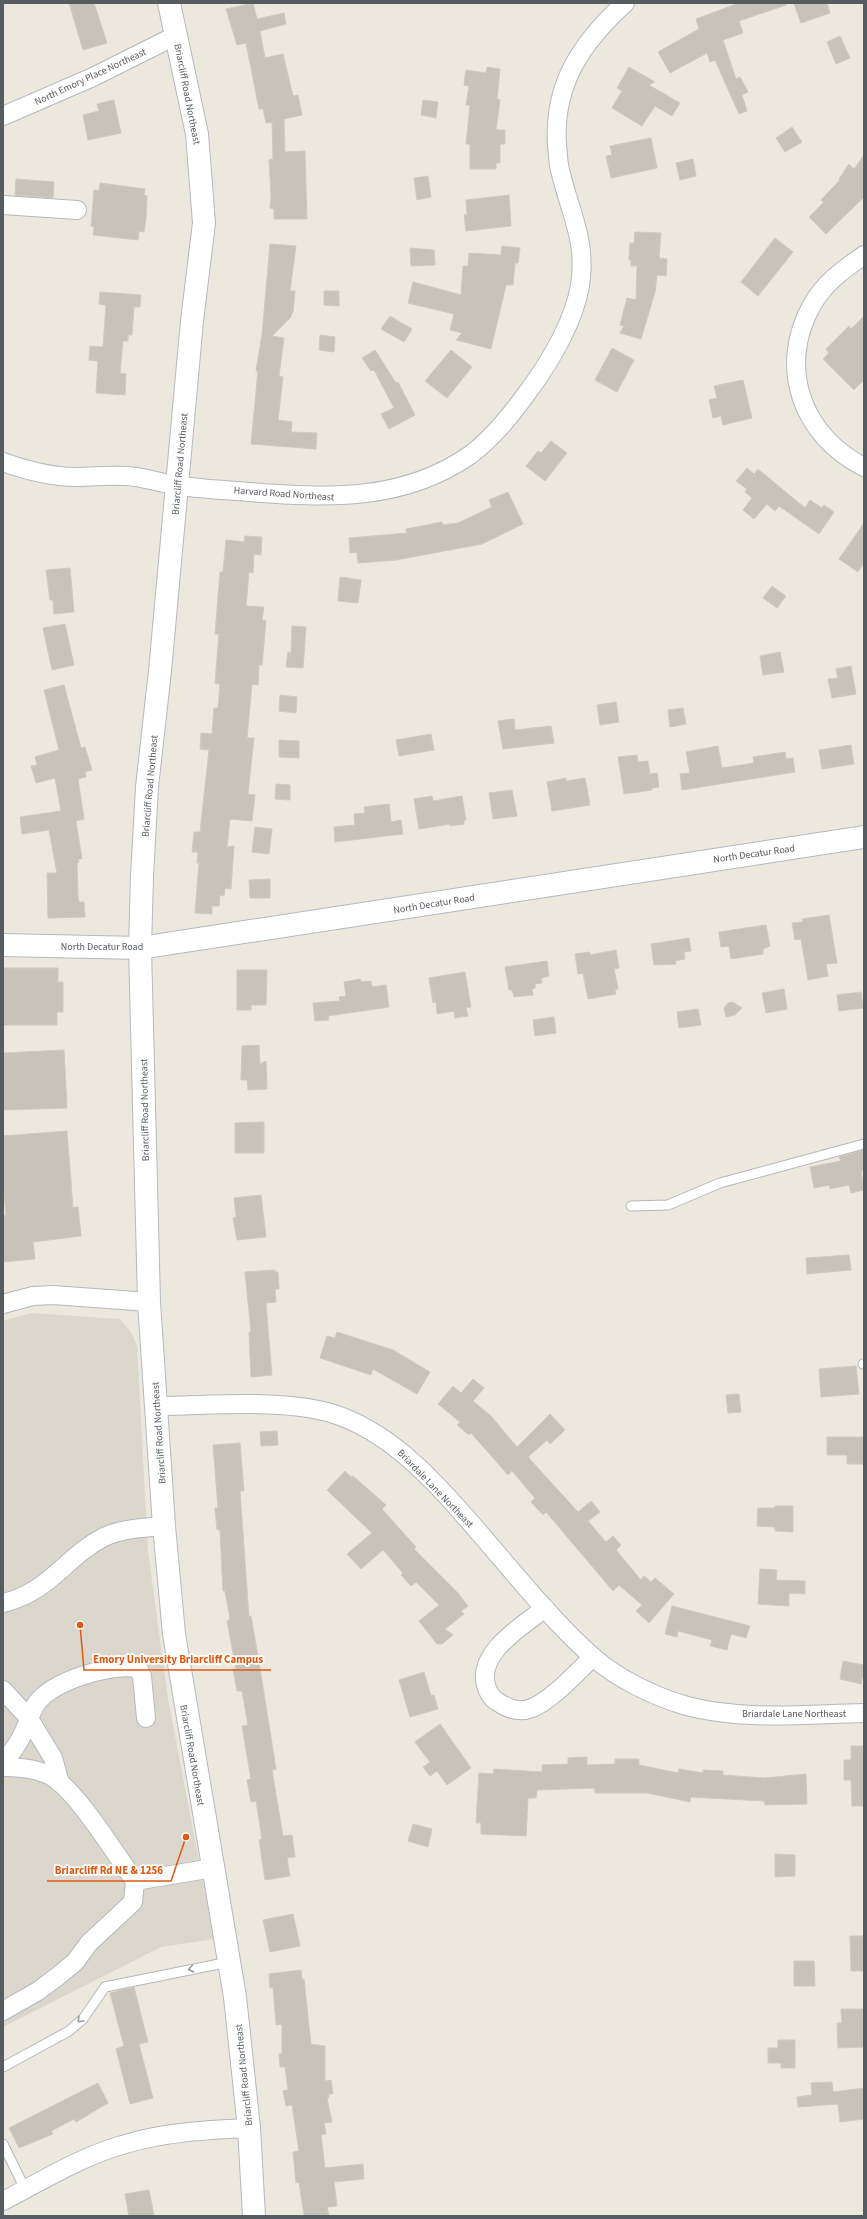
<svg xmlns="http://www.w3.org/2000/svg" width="867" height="2219" font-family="'Source Sans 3',sans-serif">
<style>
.education{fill:#dcd7cd}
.building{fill:#c7c3bb;stroke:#d1c9bc}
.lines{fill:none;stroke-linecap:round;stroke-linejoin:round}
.lane-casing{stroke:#b4b8bd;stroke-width:11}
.street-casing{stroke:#b4b8bd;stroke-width:20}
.secondary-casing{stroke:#b4b9bf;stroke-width:24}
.lane{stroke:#fff;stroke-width:9}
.street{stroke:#fff;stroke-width:18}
.secondary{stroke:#fff;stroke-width:22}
.oneway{stroke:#9a9da0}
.labels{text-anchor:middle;stroke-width:3.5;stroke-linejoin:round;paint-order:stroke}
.street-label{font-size:10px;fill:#575c61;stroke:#fff}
.leader{fill:none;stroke:#e15910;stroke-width:1.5}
.callout-dot{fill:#e15910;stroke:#fff;stroke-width:1.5}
.callout-label{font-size:11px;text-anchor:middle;font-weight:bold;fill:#e15910;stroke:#fff;stroke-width:3.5;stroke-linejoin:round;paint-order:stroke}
</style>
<rect width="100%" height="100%" fill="#ece8de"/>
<path class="education" d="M31,1313L120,1319L131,1332L137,1346L148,1551L168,1699L214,1939L161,1947L3,2027V1321Z"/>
<g class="building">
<path d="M69,3H94L107,43L83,50Z"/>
<path d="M253,3L257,19L284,13L286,24L260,31L265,58L283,54L293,96L298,95L302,115L284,119L285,152L305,151L307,219H274V209L270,208L271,195L269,160L273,159L272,122L266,123L263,109H259L246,43L237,45L226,9Z"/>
<path d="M739,3H786V5L739,21L743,33L723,40L736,79L740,77L748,92L742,95L747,111L739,114L715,60L710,62L707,53L670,73L658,52L699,29L696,19Z"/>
<path d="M794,3H827L830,13L801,23Z"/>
<path d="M840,36L850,58L836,64L827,42Z"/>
<path d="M487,67L500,69L497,99L500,100L496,130H505V144H500V163H496V169H470V144H466L470,105H466L469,86L464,85L466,70L486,73Z"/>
<path d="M629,67L655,82L649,85L680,103L672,116L655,106L642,126L612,108L622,91L617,88Z"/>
<path d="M114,100L121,133L88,140L83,115L99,111L97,104Z"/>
<path d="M423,100L438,102L436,118L421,115Z"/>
<path d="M792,127L802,142L785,152L776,138Z"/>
<path d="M651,138L657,168L611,178L606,156L612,155L610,146Z"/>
<path d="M864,155V197L826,234L809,217L824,202L821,200L840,180L839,179L849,164L854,169Z"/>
<path d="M693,159L696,176L680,180L676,163Z"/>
<path d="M428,176L431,197L417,200L414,178Z"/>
<path d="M16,179L54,182L53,198L15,195Z"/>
<path d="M100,183L145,189L144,195L147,196L146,219L144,232L139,231L138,240L93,235L94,227L91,226L94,190L99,191Z"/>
<path d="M509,195L511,226L466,231L464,215H467L466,200Z"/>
<path d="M635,232L661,233L659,258L667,259L666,276L657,275L655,292L641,339L620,333L624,326L620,325L627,298L636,300L637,266H631V260H629L630,243H634Z"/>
<path d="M775,238L793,252L758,296L741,282Z"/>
<path d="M270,244L296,246L290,291H295L293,312L290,318L272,336L284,338L279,376L283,377L278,420L292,422L291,432L317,433L316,449L251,444L258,371H256L262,335Z"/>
<path d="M502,246L520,248L518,263H515L513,285H506L491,349L456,340L462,333L450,330L454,314L408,303L413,282L461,295L463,266H468L469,253L501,255Z"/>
<path d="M410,248L434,250L435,265L411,266Z"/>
<path d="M324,291H339V306L324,305Z"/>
<path d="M100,292L141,295L140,307H134L132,335H128V341H123L120,373L126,374L125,395L96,393L98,361L89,360L90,346L103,347L106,305L99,304Z"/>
<path d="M390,316L412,329L404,342L381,329Z"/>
<path d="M864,316V380L854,390L823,359L829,353L826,349L849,326L851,329Z"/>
<path d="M320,335L335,337L334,352L319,350Z"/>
<path d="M612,348L634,360L617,392L595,380Z"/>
<path d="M375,350L396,383L398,382L415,415L389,429L381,414L394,408L374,370L371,371L362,358Z"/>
<path d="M451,350L472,367L447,398L425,381Z"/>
<path d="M743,380L752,418L723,425L721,416L713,418L709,400L717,398L714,386Z"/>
<path d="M551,441L567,453L545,481L526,466L538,451L541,453Z"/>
<path d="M747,468L754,474L758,469L805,508L810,500L822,508L824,505L834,512L819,534L779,506L775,511L767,504L754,519L743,510L752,498L745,492L747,489L736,481Z"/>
<path d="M508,492L523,524L482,544L396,560L358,563L357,552L350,553L349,538L407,533L406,529L442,522L443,525L458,523L492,507L489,500Z"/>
<path d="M864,523V563L858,572L839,559Z"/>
<path d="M245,536L262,537L261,555L254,554L253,573L249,572L246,606L264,607L262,620L266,621L262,665H259L258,685L252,684L247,738H254L248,794L255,795L252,821L230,819L227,847L234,846L231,889L225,888L224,896L220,895L219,906H212V914L195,913L199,863H197L198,852H192L194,832H200L209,750L200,749L201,733L212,734L214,708H218L220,684L215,683L219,634H215L220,572H223L226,540L244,542Z"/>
<path d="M70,568L74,612L54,614L53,600H50L46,570Z"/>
<path d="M340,577L361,580L358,603L338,601Z"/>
<path d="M772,586L786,596L777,608L763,598Z"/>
<path d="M65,624L74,665L52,670L43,628Z"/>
<path d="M292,626L306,627L303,668L286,667L288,652L291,653Z"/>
<path d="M780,652L784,672L763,675L760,656Z"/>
<path d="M851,666L856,694L832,698L828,679L838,678L836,669Z"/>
<path d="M64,685L81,748L85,747L92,770L85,772L86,777L78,779L84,819L76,821L82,859H78L79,862L77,863L78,897L79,902H84L85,917L48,918L47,873H57L49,830L22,834L20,817L61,811L55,778L36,783L31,766L37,765L35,757L59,750L44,690Z"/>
<path d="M280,695L297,697L296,713L279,711Z"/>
<path d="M616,702L619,722L600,725L597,705Z"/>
<path d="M683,708L686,724L670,727L668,710Z"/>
<path d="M514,719L515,730L551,726L554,743L503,749L498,721Z"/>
<path d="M431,734L434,750L399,756L396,740Z"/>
<path d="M279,740L299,741V758L279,757Z"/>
<path d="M851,745L854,764L822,769L819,750Z"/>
<path d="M718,746L722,768L754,763L753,757L785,752L786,759L793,758L795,772L682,790L680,774L690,773L686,752Z"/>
<path d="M637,755L638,762L648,761L650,774L657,773L659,787L652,788V790L624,794L618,757Z"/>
<path d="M566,778V781L585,778L590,805L552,811L547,782Z"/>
<path d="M276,784L290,785V800L275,799Z"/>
<path d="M512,790L517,816L493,819L489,793Z"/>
<path d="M432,796L433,801L462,796L466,820H464V824L450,826V824L419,829L414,799Z"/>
<path d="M389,804L391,822L401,820L403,834L335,842L334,827L355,825L354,814L365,813L364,807Z"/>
<path d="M255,827L272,829L269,854L252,852Z"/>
<path d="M270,879V898H250L249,880Z"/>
<path d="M829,915L837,963L826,964L828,976L808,980L801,939L795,940L792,923L803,922L802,919Z"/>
<path d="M766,925L770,946L763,949V954L731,959L729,946L721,947L719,932Z"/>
<path d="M689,938L691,951L684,952L685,959L675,961L676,964L654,965L651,944Z"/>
<path d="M616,950L619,968L614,969L618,989L615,990L616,994L588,999L583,973L578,974L575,954L590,952V955Z"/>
<path d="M547,961L549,976L541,978L542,983L535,984V988L532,989L533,995L514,997L512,990H509L505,967Z"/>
<path d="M3,968H58V982H63V1012H57V1025H3Z"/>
<path d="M237,970H267L266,1005H251V1010H237Z"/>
<path d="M465,972L471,1007L466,1008L468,1016L455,1018L454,1011L437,1014L436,1002L433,1003L429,978Z"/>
<path d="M360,979L361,982L371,981L372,987L386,985L389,1007L328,1016L329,1020L315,1021L313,1003L340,1001L339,997L346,996L344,982Z"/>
<path d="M784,989L787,1009L766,1013L762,993Z"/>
<path d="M861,992L863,1008L839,1011L837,995Z"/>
<path d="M733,1002L742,1008L735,1015L726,1017L724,1008L728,1003Z"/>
<path d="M698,1009L701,1025L679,1028L677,1012Z"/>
<path d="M554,1017L556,1033L535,1036L533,1020Z"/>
<path d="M259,1045L260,1064L266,1061L267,1089L248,1090L247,1080H241L242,1046Z"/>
<path d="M64,1050L67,1108L3,1110V1053Z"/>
<path d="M264,1122V1153H235V1123Z"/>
<path d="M67,1131L73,1208L78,1207L81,1236L33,1242L35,1259L3,1262V1216L6,1215L3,1182V1136Z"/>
<path d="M864,1150V1170L861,1171L864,1190L851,1193L849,1185L830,1189L829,1185L814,1188L810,1167L841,1161L839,1157Z"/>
<path d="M261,1195L266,1237L237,1240L233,1218L236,1217L234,1198Z"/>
<path d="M849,1255L851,1270L807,1274L806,1258Z"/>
<path d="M275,1270V1272H278L279,1289H275L276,1302L266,1303L272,1375L251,1377L249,1332H251L245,1272Z"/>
<path d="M337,1332L393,1350L430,1372L417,1394L373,1369L371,1375L320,1358L327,1336L335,1338Z"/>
<path d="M856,1366L859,1394L821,1397L819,1369Z"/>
<path d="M473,1379L484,1388L473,1401L491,1416L517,1447L550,1414L565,1430L550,1444L547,1440L528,1457L578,1512L591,1501L600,1512L588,1521L606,1542L613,1536L621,1545L616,1550L641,1580L644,1576L651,1582L655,1578L674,1594L649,1623L636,1611L642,1605L619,1585L613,1591L546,1512L543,1515L531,1502L535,1498L512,1471L508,1475L471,1433L469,1435L457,1425L460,1422L438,1404L453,1386L461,1393Z"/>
<path d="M739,1394L741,1412L728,1413L726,1395Z"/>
<path d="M277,1431L278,1445L261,1446L260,1432Z"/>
<path d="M827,1437H864V1464H847V1455H827Z"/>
<path d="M240,1443L244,1491H240L249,1617L251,1616L258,1656L276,1769L272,1770L283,1836L292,1835L295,1857L287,1858L290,1876L265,1880L259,1840L262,1839L256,1801L251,1802L247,1780L251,1779L242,1726L248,1725L242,1691H237L233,1669H236L227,1621L230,1619L225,1591H223L220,1530H217L215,1508H218L213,1445Z"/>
<path d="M345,1471L351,1477L353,1476L386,1505L382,1509L416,1547L414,1549L457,1592L468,1606L461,1611L464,1614L445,1629L453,1635L442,1644H437L419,1621L439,1605L416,1582L411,1586L401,1575L403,1573L383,1550L361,1569L347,1554L372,1533L327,1490Z"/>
<path d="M775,1506H793V1532L775,1531V1527L757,1526L758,1508H775Z"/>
<path d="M760,1569L777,1570L776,1580L805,1581V1594L789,1593V1606L758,1604Z"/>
<path d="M672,1606L750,1626L746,1638L731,1634L727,1650L710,1646L712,1640L678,1631L677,1637L665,1634Z"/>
<path d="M843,1661L864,1665V1678H862L861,1684L840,1679Z"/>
<path d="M424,1672L431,1696L434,1695L438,1709L410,1717L399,1680Z"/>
<path d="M440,1724L471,1768L447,1785L437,1771L430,1776L423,1767L430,1762L415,1742Z"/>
<path d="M851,1746H864V1806H852L851,1780H844V1760H851Z"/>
<path d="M587,1757V1765L615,1764V1759H639V1765L678,1773L679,1769L703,1773V1770L723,1771V1775L765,1778L806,1774L807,1804L765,1805L764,1801L691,1797L690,1802L647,1793H595V1788L537,1790L536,1798H528L526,1836L481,1834V1823H476L479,1773L493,1774L494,1769L542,1772V1765L568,1764V1758Z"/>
<path d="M413,1824L432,1829L428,1847L408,1841Z"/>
<path d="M775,1854L795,1855V1876L775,1877Z"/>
<path d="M293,1914L300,1946L270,1952L263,1920Z"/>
<path d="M850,1936H864V1971H851Z"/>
<path d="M794,1961H814L815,1986H794Z"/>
<path d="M301,1970L302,1979H304L311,2044L325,2046V2081L331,2080L333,2094H329V2097L327,2098L332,2122L324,2123L326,2134L321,2135L325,2168L363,2164L364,2179L334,2182L337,2206L327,2207L329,2216H304L299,2182L296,2183L293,2152L299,2151L292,2105L286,2106L283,2091L288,2090L285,2067H280L279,2054H282V2024L276,2025L273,1987L270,1988L269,1974Z"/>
<path d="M134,1987L148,2042L139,2044L153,2098L130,2104L116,2049L124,2046L110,1993Z"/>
<path d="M841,2009H864V2047L838,2048L837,2023H842Z"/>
<path d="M778,2040H795V2068H781V2063H768V2048H778Z"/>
<path d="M832,2082L833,2092L864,2088V2119L840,2122L838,2104L798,2107L797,2097L812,2095L811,2083Z"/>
<path d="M98,2083L108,2103L76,2122L74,2119L51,2131L53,2134L19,2148L9,2128Z"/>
<path d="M149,2190L154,2216H129L125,2194Z"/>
</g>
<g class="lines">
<g class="lane-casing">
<g id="lane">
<path d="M631,1206L668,1205L720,1183L864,1144"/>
<path d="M863,1364H864"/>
<path d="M3,2067L69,2031L83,2019L105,1987L229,1962"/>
<path d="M3,2144L25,2189"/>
</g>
</g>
<g class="street-casing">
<g id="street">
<path d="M3,116L93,77L177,35"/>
<path d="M3,205L77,210"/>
<path d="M864,255C844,269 824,283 812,305C777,367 802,436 864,467"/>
<path d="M3,462C25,470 52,477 76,477C96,477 115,474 136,477C149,479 162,483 175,485C199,489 225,490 249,492C326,498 403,502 470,455C493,438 511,415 527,393C550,362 573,324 580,286C587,240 570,213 560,170C558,162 558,153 557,145C553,84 582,42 625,3"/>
<path d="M3,1304L33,1296L53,1295L149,1302"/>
<path d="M157,1406C209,1406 285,1398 334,1414C386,1431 427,1473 462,1513C505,1561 545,1614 593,1657C618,1679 655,1697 687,1706C744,1721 806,1714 864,1713"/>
<path d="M3,1603C50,1592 65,1557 104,1537C122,1528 145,1528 164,1526"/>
<path d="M545,1608C523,1626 477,1652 486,1685C487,1691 492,1699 498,1702C508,1709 520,1713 532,1708C551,1701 578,1671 593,1657"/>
<path d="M3,1690L28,1717L53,1758L60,1783"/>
<path d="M3,1762C12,1753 20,1741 25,1729C29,1720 31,1712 36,1704C53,1680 110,1664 138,1668L142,1676L146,1718"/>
<path d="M3,1767C19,1767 36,1768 51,1776C78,1792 115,1854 135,1881L213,1868"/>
<path d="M3,2011L38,1991L58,1976L75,1962L89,1943L133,1902L135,1881"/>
<path d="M3,2201C42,2181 80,2157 122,2145C163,2132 207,2130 249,2128"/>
</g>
</g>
<g class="secondary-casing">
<g id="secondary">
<path d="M169,3L197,134L204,223L192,321L160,671L147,787L142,876L140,948L149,1302L164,1526L174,1634L235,1997L249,2128L254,2216"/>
<path d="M3,945L140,948L864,837"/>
</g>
</g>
<use href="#lane" class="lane"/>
<use href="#street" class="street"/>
<use href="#secondary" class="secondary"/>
</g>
<defs><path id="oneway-chevron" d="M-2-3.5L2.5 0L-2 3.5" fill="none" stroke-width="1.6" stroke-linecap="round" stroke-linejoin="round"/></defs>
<g class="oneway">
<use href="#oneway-chevron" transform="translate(191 1969) rotate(169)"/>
<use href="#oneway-chevron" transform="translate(80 2020) rotate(134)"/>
</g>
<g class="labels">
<g class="street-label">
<text transform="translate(90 76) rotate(-25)" y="4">North Emory Place Northeast</text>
<text transform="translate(188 94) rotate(79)" y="4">Briarcliff Road Northeast</text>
<text transform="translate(179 464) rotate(-85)" y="4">Briarcliff Road Northeast</text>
<text transform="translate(284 493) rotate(4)" y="4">Harvard Road Northeast</text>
<text transform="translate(149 786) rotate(-85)" y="4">Briarcliff Road Northeast</text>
<text transform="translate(754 853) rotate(-8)" y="4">North Decatur Road</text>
<text transform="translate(434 903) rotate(-9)" y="4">North Decatur Road</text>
<text x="102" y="950">North Decatur Road</text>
<text transform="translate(144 1110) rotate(-91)" y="4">Briarcliff Road Northeast</text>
<text transform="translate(158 1433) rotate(-94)" y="4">Briarcliff Road Northeast</text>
<text transform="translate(436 1488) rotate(46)" y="4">Briardale Lane Northeast</text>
<text x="794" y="1717">Briardale Lane Northeast</text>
<text transform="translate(193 1755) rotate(80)" y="4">Briarcliff Road Northeast</text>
<text transform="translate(243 2075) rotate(-96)" y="4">Briarcliff Road Northeast</text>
</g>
</g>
<path class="leader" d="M80 1625L84 1670H271M186 1837L171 1881H47"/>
<g class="callout-dot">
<circle cx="80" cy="1625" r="4"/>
<circle cx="186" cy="1837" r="4"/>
</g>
<g class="callout-label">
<text x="178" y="1663">Emory University Briarcliff Campus</text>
<text x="109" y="1874">Briarcliff Rd NE &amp; 1256</text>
</g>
<rect width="867" height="2219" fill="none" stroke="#575c61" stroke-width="8"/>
</svg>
